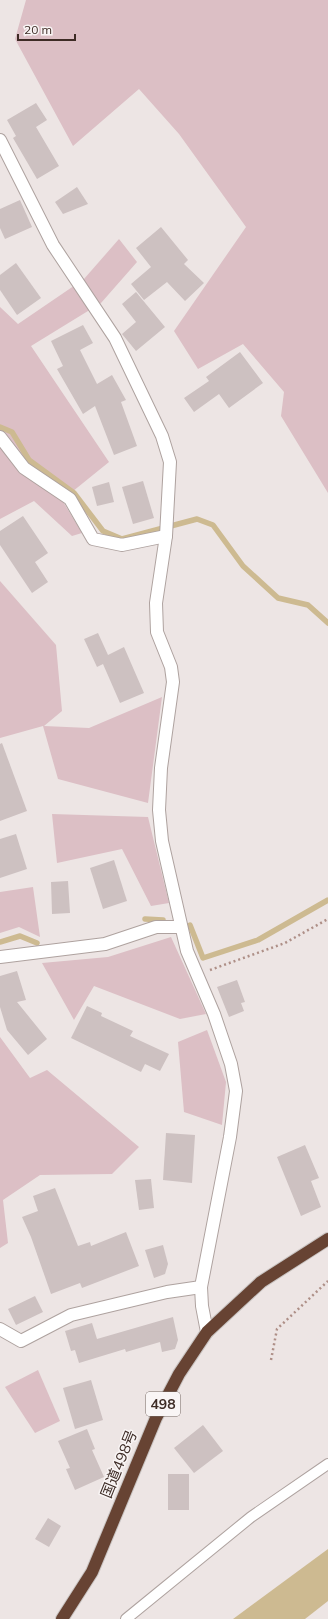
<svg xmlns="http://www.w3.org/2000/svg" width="328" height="1619" font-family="Mulish,'Noto Sans JP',sans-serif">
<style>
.green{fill:#dcbfc5}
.water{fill:#cdba91}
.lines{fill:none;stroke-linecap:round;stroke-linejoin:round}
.stream{stroke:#cdba91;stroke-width:5.5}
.building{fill:#cdc1c1}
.lane-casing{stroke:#aea29f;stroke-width:12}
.street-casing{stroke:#aea29f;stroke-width:14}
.highway-casing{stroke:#c9c4c2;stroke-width:14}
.path{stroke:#ae8f87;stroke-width:2.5;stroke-dasharray:2 3;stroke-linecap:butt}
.lane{stroke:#fff;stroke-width:10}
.street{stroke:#fff;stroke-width:12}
.highway{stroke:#674333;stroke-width:12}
.labels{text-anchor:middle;stroke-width:3;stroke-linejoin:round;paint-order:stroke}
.shield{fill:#f9f5f5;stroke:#756863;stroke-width:1}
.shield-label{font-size:14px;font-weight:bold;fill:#3d2b25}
.street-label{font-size:15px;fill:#3d2b25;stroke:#f9f5f5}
</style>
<rect width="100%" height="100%" fill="#ede5e4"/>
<g class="green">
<path d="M26,0H328V493L281,416L284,392L243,344L198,369L174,331L246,227L179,134L139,89L73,146L15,39Z"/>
<path d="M119,239L137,262L101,303L31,346L109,462L62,500L82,533L72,536L34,501L0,519V307L18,324L84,279Z"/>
<path d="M0,581L56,645L62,711L44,726L89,728L162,697L148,803L58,779L43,726L0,738Z"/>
<path d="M52,814L148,817L169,903L151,906L122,849L57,863Z"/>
<path d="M33,887L40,937L19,927L0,933V892Z"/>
<path d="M171,937L206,1014L180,1019L94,986L74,1020L42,963L108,957Z"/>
<path d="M207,1030L226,1082L222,1125L184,1112L178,1042Z"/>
<path d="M0,1037L30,1078L47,1070L139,1147L112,1174L40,1175L3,1200L8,1243L0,1248Z"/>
<path d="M38,1370L60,1421L35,1433L5,1387Z"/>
</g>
<path class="water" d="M328,1549V1601L305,1619H233Z"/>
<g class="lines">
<g class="stream">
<path d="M0,427L12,432L29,460L74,493L103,531L122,539L197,519L213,525L243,566L278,598L308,605L328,623"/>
<path d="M145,919L163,920"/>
<path d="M190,925L203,958L258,940L328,900"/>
<path d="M0,942L20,936L37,943"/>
</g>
</g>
<g class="building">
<path d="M36,103L47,120L36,127L59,166L37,179L13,138L16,136L7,120Z"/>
<path d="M77,187L88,204L63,214L55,202Z"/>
<path d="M20,200L32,227L5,239L0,228V209Z"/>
<path d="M161,227L188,260L184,264L204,283L185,301L167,282L144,300L131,284L151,267L136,248Z"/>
<path d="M16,263L41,298L17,315L0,290V275Z"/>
<path d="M136,292L165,327L136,351L122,334L136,322L122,304Z"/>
<path d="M83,325L93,343L80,350L97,384L112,375L126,400L121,402L137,446L114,455L95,406L83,414L57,369L63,366L51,341Z"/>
<path d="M240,352L263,383L229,408L219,394L194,412L184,398L209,381L206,377Z"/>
<path d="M143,481L154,518L133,524L122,487Z"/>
<path d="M109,482L114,502L97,506L92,487Z"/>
<path d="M23,516L48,553L35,562L48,582L32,593L0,545V531Z"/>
<path d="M98,633L108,655L124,647L144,693L120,703L103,664L97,667L84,639Z"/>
<path d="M2,743L27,811L0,821V744Z"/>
<path d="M16,834L27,869L0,878V839Z"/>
<path d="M114,860L127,901L103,909L90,868Z"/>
<path d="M68,881L70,913L52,914L51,882Z"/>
<path d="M17,971L26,1000L17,1002L47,1039L28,1055L7,1030L0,1007V976Z"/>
<path d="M237,980L245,1002L241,1003L244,1011L229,1017L217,987Z"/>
<path d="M87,1006L102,1013L101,1016L133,1031L130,1036L169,1054L160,1071L145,1064L141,1072L71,1038Z"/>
<path d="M166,1133L195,1135L192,1183L163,1180Z"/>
<path d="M305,1145L319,1178L311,1181L321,1207L301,1216L277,1157Z"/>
<path d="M151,1179L154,1208L139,1210L135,1180Z"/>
<path d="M55,1188L78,1246L90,1242L91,1246L126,1232L139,1266L82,1288L80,1283L51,1294L31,1237L22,1217L38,1211L33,1196Z"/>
<path d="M163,1245L168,1264L165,1274L154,1278L145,1250Z"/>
<path d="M35,1296L43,1312L16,1325L8,1309Z"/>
<path d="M173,1317L178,1340L175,1349L162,1352L160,1342L126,1352L125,1349L79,1363L75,1350L71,1351L65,1331L92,1323L97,1339Z"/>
<path d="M91,1380L103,1420L75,1429L63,1388Z"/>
<path d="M203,1425L223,1451L194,1473L174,1448Z"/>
<path d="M87,1429L95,1449L92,1450L104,1477L75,1490L66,1469L70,1468L58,1441Z"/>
<rect x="168" y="1474" width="21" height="36"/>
<path d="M48,1518L61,1526L49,1547L35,1539Z"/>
</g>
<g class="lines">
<g class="lane-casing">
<path id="lane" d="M126,1619L251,1517L328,1464"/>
</g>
<g class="street-casing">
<g id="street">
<path d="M0,140L53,245L115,338L162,436L170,462L166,536L156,603L157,632L171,667L173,682L161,768L159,810L162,841L187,951L214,1014L231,1064L236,1091L230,1137L201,1287L202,1306L207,1332"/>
<path d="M0,437L24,468L70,499L93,539L122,545L166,536"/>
<path d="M0,957L105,944L156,927H181"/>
<path d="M0,1329L21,1341L71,1315L167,1292L201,1287"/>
</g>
</g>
<g class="highway-casing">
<path id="highway" d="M62,1619L92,1572L156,1418L179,1374L207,1332L261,1282L328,1239"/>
</g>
<g class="path">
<path d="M210,970L285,943L328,919"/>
<path d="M271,1360L277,1329L328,1281"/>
</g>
<use href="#lane" class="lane"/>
<use href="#street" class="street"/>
<use href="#highway" class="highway"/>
</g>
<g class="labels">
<rect class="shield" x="146" y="1392" width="34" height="24" rx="3"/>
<g class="shield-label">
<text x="163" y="1409">498</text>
</g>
<g class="street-label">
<text transform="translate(119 1464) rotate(-68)" y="5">国道498号</text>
</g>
</g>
<path d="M18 34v6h57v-6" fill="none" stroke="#3d2b25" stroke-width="2"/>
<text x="24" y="34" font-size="12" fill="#3d2b25" stroke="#f9f5f5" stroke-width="3" paint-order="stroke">20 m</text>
</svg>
